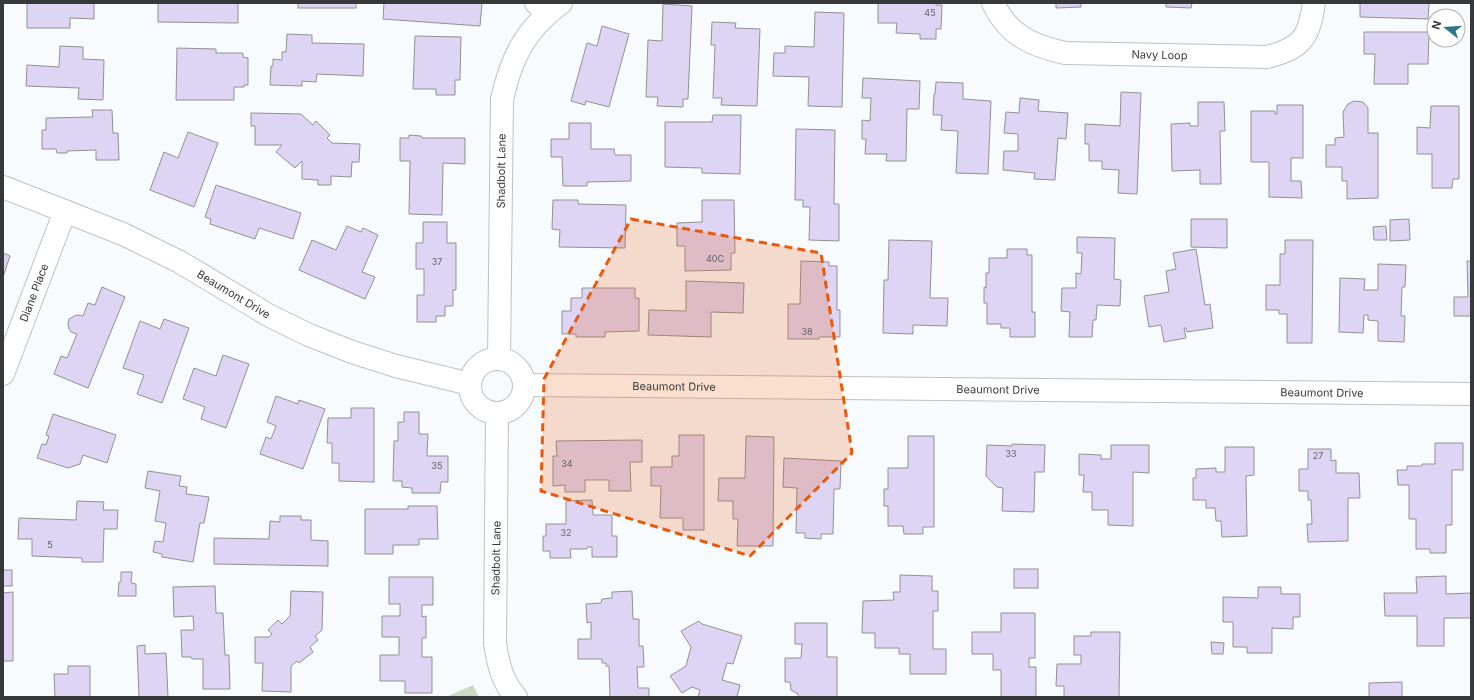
<svg xmlns="http://www.w3.org/2000/svg" width="1474" height="700" font-family="Inter,sans-serif">
<style>
.green{fill:#cadac3}
.building{fill:#ded5f4;stroke:#919093}
.lines{fill:none;stroke-linecap:round;stroke-linejoin:round}
.street-casing{stroke:#bec0c3;stroke-width:24}
.secondary-casing{stroke:#bec0c3;stroke-width:24}
.street{stroke:#fff;stroke-width:22}
.secondary{stroke:#fff;stroke-width:22}
.marked{fill:#e8590c;fill-opacity:0.2;stroke:#e8590c;stroke-width:3;stroke-dasharray:8 5;stroke-linejoin:round}
.labels{text-anchor:middle;stroke-width:3.5;stroke-linejoin:round;paint-order:stroke}
.number-label{font-size:9px;fill:#615f68}
.street-label{font-size:11px;fill:#373839;stroke:#fff}
</style>
<rect width="100%" height="100%" fill="#f8fbfd"/>
<path class="green" d="M473,685L479,697H446Z"/>
<g class="building">
<path d="M27,3H94V19L70,18V28H27Z"/>
<path d="M158,3H238V23L158,22Z"/>
<rect x="298" y="3" width="58" height="5"/>
<path d="M384,3H482L480,26L383,19Z"/>
<path d="M878,3H936V5H942L941,29H936V39H920V34L896,33L897,23H878Z"/>
<path d="M1056,3H1081V7L1056,8Z"/>
<path d="M1166,3H1192L1191,8L1166,7Z"/>
<path d="M1360,3H1429L1428,19L1360,17Z"/>
<path d="M663,4L692,6L688,99H683V107L657,106L658,97H646L648,40L662,41Z"/>
<path d="M815,12L844,13L842,107L808,106L809,77L773,76L774,53H785V46L814,47Z"/>
<path d="M712,22L736,23L735,28L760,29L757,106L721,105L722,98H713L715,45H711Z"/>
<path d="M602,26L629,34L609,107L586,101L585,105L571,101L587,43L597,46Z"/>
<path d="M1364,32H1429L1428,64H1408V84H1374L1375,54H1364Z"/>
<path d="M287,34L312,35V43L364,44L363,76L317,74L316,82L302,81V86L270,85L271,66H273V59L282,60V52H286Z"/>
<path d="M415,36L461,37L460,80H455V95H436V89H413Z"/>
<path d="M60,46L83,47V59L104,60L103,100L78,99L79,88L26,86L27,65L59,67Z"/>
<path d="M177,48L216,49V53H243V57L248,58V85H244V87H234V100H176Z"/>
<path d="M863,78L920,81L919,109H907L906,161H886L887,154H865L866,139H862V120L870,121L871,98H862Z"/>
<path d="M936,82L963,83V99L991,101L988,174L956,173L958,131L941,130L942,115H933L934,94H935Z"/>
<path d="M1121,92L1141,93L1137,194L1118,193L1119,170L1102,169V161H1089V144H1085V124L1120,126Z"/>
<path d="M1020,98L1039,100L1038,111L1068,113L1066,139L1058,138L1055,180L1034,179L1035,173L1003,170L1004,151H1018V134L1004,133L1006,112L1019,113Z"/>
<path d="M1354,101L1363,102L1368,108V133H1378V198L1347,199V181H1342V167H1326V145H1335V138L1344,137L1343,112L1348,104Z"/>
<path d="M1198,102H1224L1225,131H1220L1221,184H1200V170L1172,171L1171,124L1190,123V126H1198Z"/>
<path d="M1277,105H1303V158H1291V181H1301L1302,198L1269,197V162H1251V111H1275V114H1277Z"/>
<path d="M1431,106H1459V179H1453L1452,188H1432V154H1417V127L1430,128Z"/>
<path d="M92,110H112L113,133H118L119,160H96V150L67,151V153H57L56,149H42V130H46V118L93,117Z"/>
<path d="M251,113L301,114L313,125L316,121L330,135L327,138L332,143L360,144L359,162H352L351,177L331,176V185H318V180L302,179V161L295,168L276,152L282,145H255V126H251Z"/>
<path d="M713,115H741L740,174L702,173V168L665,167V122H712Z"/>
<path d="M569,123H591V149H614L615,155H631V181L587,182V186H563L562,157H551V139H569Z"/>
<path d="M796,129L835,130L834,204H839V241L809,240L810,207H803V200H795Z"/>
<path d="M188,132L218,143L194,207L150,190L164,152L178,158Z"/>
<path d="M409,135L421,136L422,138H465V164L443,163L442,215L409,214L410,161H400V138H409Z"/>
<path d="M216,185L301,213L293,239L259,228L255,239L210,224L211,219L205,217Z"/>
<path d="M553,200H578V204L626,205L625,248L559,247L560,230L552,229Z"/>
<path d="M702,200H734L735,253H731V270L685,271V246H677V223L702,222Z"/>
<path d="M1191,219H1227V248L1191,247Z"/>
<path d="M1409,219L1410,240L1390,241V220Z"/>
<path d="M423,222H447V243H456V290H453V306H445V316H436V322H417V295H424V269H416V243H423Z"/>
<path d="M347,226L361,232L363,228L378,235L362,272L375,277L365,299L299,270L312,240L336,250Z"/>
<path d="M1386,226L1387,240H1374L1373,227Z"/>
<path d="M1077,237L1115,238L1114,279L1121,280L1120,306L1097,305L1096,320H1093L1092,337H1069L1070,312L1061,311L1062,288H1076V273L1081,274L1082,253H1077Z"/>
<path d="M889,240L932,241L930,298H948L947,326L913,325V334L883,333L884,280H888Z"/>
<path d="M1285,240H1313L1312,343H1287V314H1279V310H1266V285H1280V254H1285Z"/>
<path d="M1007,249H1027V255H1032V312H1035V337H1010V328H1001V324H987V303H984V287L986,288V273H989V258H1007Z"/>
<path d="M1196,249L1205,305L1210,304L1213,328L1187,332L1186,328H1184L1186,338L1164,342L1161,325L1149,327L1144,296L1169,292L1166,271L1176,269L1173,253Z"/>
<path d="M3,253L10,256L3,277Z"/>
<path d="M801,261L829,262V266H837V310H840V337H819V339H788V304H800Z"/>
<path d="M1467,261H1471V316H1454V297H1468Z"/>
<path d="M1378,264L1406,265L1405,287H1402L1401,316H1405L1404,342L1378,341V321L1368,320V315H1364L1363,333L1339,332L1340,278L1365,279L1364,290H1378Z"/>
<path d="M686,281L744,283L743,313L711,312V337L648,335L649,310L686,311Z"/>
<path d="M102,287L125,297L88,388L54,374L61,356L67,358L77,334L71,332L69,329L68,324L69,319L76,315L83,316L88,303L95,305Z"/>
<path d="M582,288H635V298H639V331L605,332V337H576V334H562V311H571V298H582Z"/>
<path d="M164,319L189,328L162,403L137,394L144,375L123,368L140,321L160,329Z"/>
<path d="M223,355L249,364L226,428L201,419L205,407L183,399L194,368L216,376Z"/>
<path d="M276,396L298,404L299,400L325,409L303,469L260,454L266,437L271,439L276,426L267,422Z"/>
<path d="M351,408H374V482L339,481V463H332V443H327L328,418H351Z"/>
<path d="M404,412H419V434H428L427,456H448V482H441L440,493H412V488L402,487V481H393L394,441H398V422H404Z"/>
<path d="M53,414L116,435L107,463L83,455L80,464L68,468L37,458L42,444L46,445L49,436L46,435Z"/>
<path d="M679,435H704V530H683V518H660L661,486H651V467H672V456H679Z"/>
<path d="M746,436L774,437L773,546H737L738,519H733V501H718L719,478H745Z"/>
<path d="M908,436H934V527H923V534H904L903,526H888V506H884V489H888V468H908Z"/>
<path d="M642,440V462H630L631,491H609V480H585V492H565V485L553,486V456H557L556,441Z"/>
<path d="M1435,443H1463V470H1452V525H1446V553H1430V549H1416V519H1409V485H1398L1397,470H1407V466H1422V464H1435Z"/>
<path d="M1012,444L1045,445L1044,472H1035L1034,512L1002,511L1003,488L997,487L986,476L987,445L1012,446Z"/>
<path d="M1111,445H1149V473L1133,472V526L1108,525V510H1092V492H1083L1084,475H1079V454L1101,455V459H1111Z"/>
<path d="M1225,447H1254V475L1246,476L1247,536L1222,537L1221,521H1216L1215,508H1206V500H1193V478H1196V469L1216,468V472H1225Z"/>
<path d="M1308,449H1331V461L1336,460V473H1359L1360,498H1348V541L1308,542L1307,524H1312L1311,500H1308V491H1299V469H1308Z"/>
<path d="M784,458L841,461L840,489H834L833,534H821V539L805,538V533H796L797,488L783,487Z"/>
<path d="M148,471L181,476L179,486L187,487L186,494L209,497L204,523H200L193,562L162,557V554L153,552L155,541L163,542L166,523L155,521L160,491L145,488Z"/>
<path d="M592,500L593,515H612V536H617V557H592V547H587V549H570L571,558H550V551H543V536H546V524H566V501Z"/>
<path d="M77,501L104,502L103,510H118L117,529H104L103,562H82V558L32,556V539H18L19,518L76,520Z"/>
<path d="M408,506H437L438,539H419V545H393V554H365V509H408Z"/>
<path d="M280,516H301V520H311V540L328,541V566L214,564V538L269,539L270,521L280,522Z"/>
<rect x="1014" y="569" width="24" height="19"/>
<rect x="3" y="570" width="9" height="16"/>
<path d="M121,572H132L131,583L136,584V596H118L119,582H121Z"/>
<path d="M900,575L932,576V591H938V611H933V649H946V674H910V654H899V648H875V633H862L863,601L894,600L893,592H900Z"/>
<path d="M1446,576V594L1471,593V618H1444V646H1417V616H1385L1384,593H1417L1416,577Z"/>
<path d="M389,577H433V605H422V617L426,616V638H422V657H432V693H405V681H380V655H399V637H382V616H400V604H389Z"/>
<path d="M215,586L216,613H223L225,655H229L230,689H203V659H192L191,657H182L181,630H194L193,616L174,617L173,587Z"/>
<path d="M1258,587H1281V594H1300V617H1293V629L1272,628V653H1247V647H1233V622H1223V597L1258,598Z"/>
<path d="M291,591L323,592L322,630L315,636L318,640L310,647L313,652L299,663L297,661L291,666V692L262,691L263,663H255V637H269L272,634L268,630L278,620L282,624L290,616Z"/>
<path d="M632,591L633,619H639V646H643L644,667H637L638,688H649V697H610L609,666H606V663H602V659H578V639H591V622L587,623L586,604L601,603L602,599L612,598V592Z"/>
<path d="M13,592V661H3V593Z"/>
<path d="M1001,613H1035V658H1029V667H1036V697H1001V670H993V654H972V632H1001Z"/>
<path d="M699,621L702,624L742,636L733,664L727,663L722,680L740,685L737,697H698L700,690L692,687L682,693L670,676L686,666L691,647L681,631Z"/>
<path d="M795,623H827V657H837V697H798V694L791,690L790,682H785V658H801L802,644H795Z"/>
<path d="M1091,632H1120L1119,697H1064V686H1056L1057,664H1081V655H1074V636H1091Z"/>
<path d="M1211,642L1224,643L1223,654H1212Z"/>
<path d="M145,645V654L166,653L168,697H139L137,646Z"/>
<path d="M68,666H90V697H55L54,674H68Z"/>
<path d="M1402,682V697H1369V683Z"/>
</g>
<g class="lines">
<g class="street-casing">
<g id="street">
<path d="M536,3L547,14"/>
<path id="s1" d="M993,3C1008,35 1032,46 1065,53L1267,57C1302,48 1309,38 1314,3"/>
<path id="s2" d="M3,374L65,211"/>
</g>
</g>
<g class="secondary-casing">
<g id="secondary">
<path id="s3" d="M3,187L123,234L180,262L270,316L309,335L352,352L396,366L470,384"/>
<path id="s4" d="M499,359L502,99C512,56 525,30 561,3"/>
<circle cx="497" cy="386" r="27"/>
<path id="s5" d="M524,385L1471,394"/>
<path d="M497,413L495,643C498,663 502,682 516,697"/>
</g>
</g>
<use href="#street" class="street"/>
<use href="#secondary" class="secondary"/>
</g>
<path class="marked" d="M631,219L821,253L852,453L750,556L541,491L544,379Z"/>
<g class="labels">
<g class="number-label">
<text x="930" y="16">45</text>
<text x="715" y="262">40C</text>
<text x="437" y="265">37</text>
<text x="807" y="335">38</text>
<text x="1011" y="457">33</text>
<text x="1318" y="459">27</text>
<text x="567" y="467">34</text>
<text x="437" y="469">35</text>
<text x="566" y="536">32</text>
<text x="50" y="548">5</text>
</g>
<g class="street-label">
<text dy="4" stroke="none"><textPath href="#s1" startOffset="186">Navy Loop</textPath></text>
<text dy="4" stroke="none"><textPath href="#s4" startOffset="188">Shadbolt Lane</textPath></text>
<text dy="4" stroke="none"><textPath href="#s2" startOffset="87">Diane Place</textPath></text>
<text dy="4" stroke="none"><textPath href="#s3" startOffset="255">Beaumont Drive</textPath></text>
<text dy="4" stroke="none"><textPath href="#s5" startOffset="150">Beaumont Drive</textPath></text>
<text dy="4" stroke="none"><textPath href="#s5" startOffset="474">Beaumont Drive</textPath></text>
<text dy="4" stroke="none"><textPath href="#s5" startOffset="798">Beaumont Drive</textPath></text>
<text transform="translate(496 558) rotate(-89)" y="4">Shadbolt Lane</text>
</g>
</g>
<rect width="1474" height="700" fill="none" stroke="#373839" stroke-width="8"/>
<g transform="translate(1446 28) rotate(287)"><circle r="19" fill="#ffffff" stroke="#afafb0"/>
<path d="M0-3L7 15L0 10L-7 15Z" fill="#317684"/>
<text y="-6" font-size="11" font-weight="bold" text-anchor="middle" fill="#373839">N</text>
</g>
</svg>
